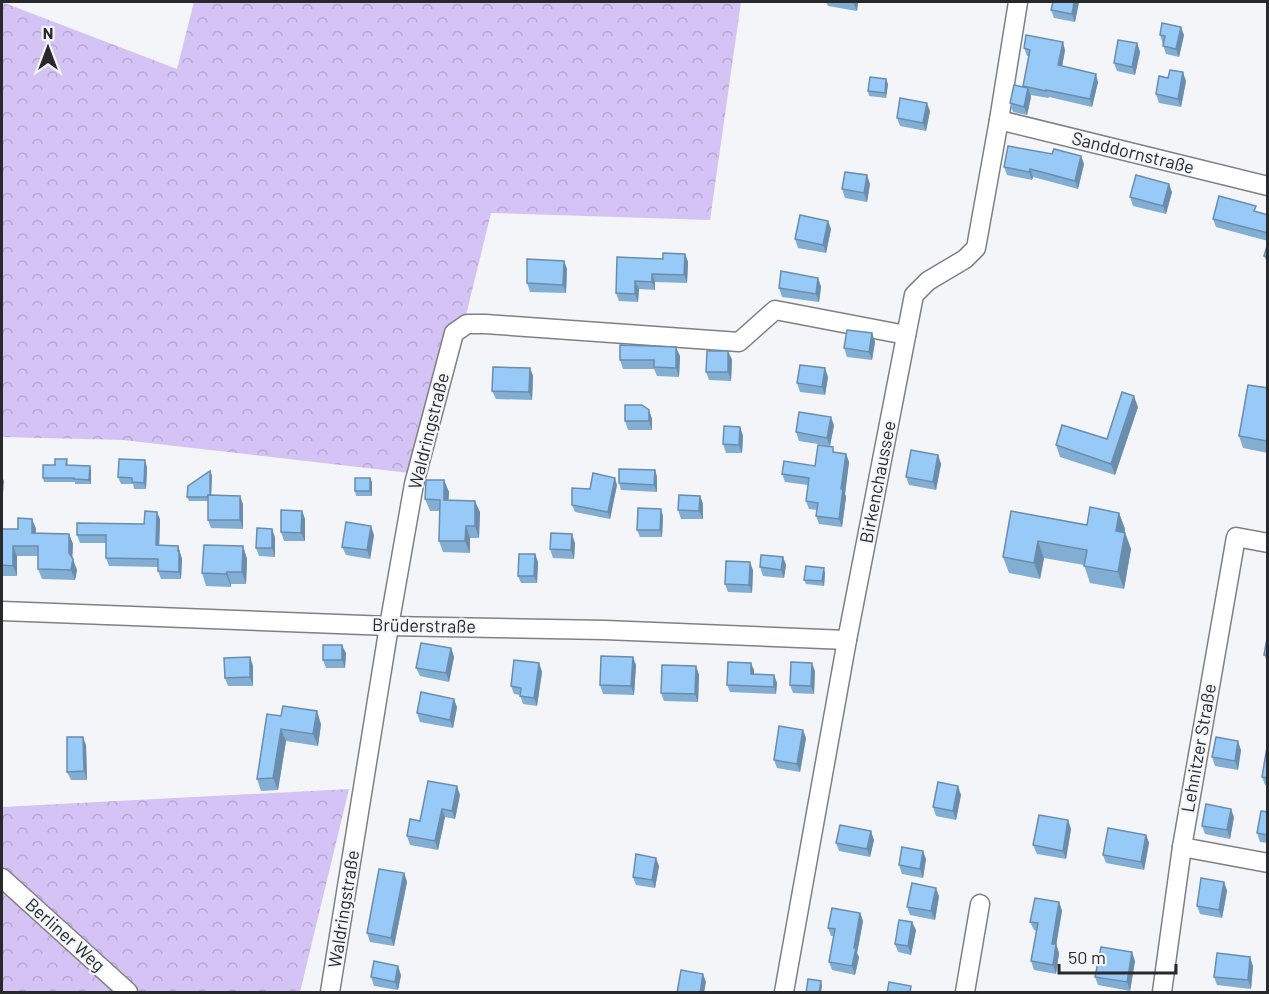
<svg xmlns="http://www.w3.org/2000/svg" width="1269" height="994" font-family="Barlow,sans-serif">
<style>
.forest{fill:url(#forest-crowns)}
.lines{fill:none;stroke-linecap:round;stroke-linejoin:round}
.minor-casing{stroke:#7e8084;stroke-width:21}
.minor{stroke:#fff;stroke-width:18}
.wall{fill:#83aed4}
.shaded-wall{fill:#6a8dad}
.building{fill:#98caf7;stroke:#6a8dad;stroke-width:1.5}
.labels{text-anchor:middle;stroke-width:4.5;stroke-linejoin:round;paint-order:stroke}
.street-label{font-size:18px;fill:#28292b;stroke:#f3f5f9}
</style>
<defs>
<pattern id="forest-crowns" width="20" height="18" patternUnits="userSpaceOnUse" patternTransform="scale(1.5)"><rect width="20" height="18" fill="#d5c3f5"/><path d="M2 6a3 3 0 1 1 6 0M12 15a3 3 0 1 1 6 0" fill="none" stroke="#b7a8d2"/></pattern>
</defs>
<rect width="100%" height="100%" fill="#f3f5f9"/>
<g class="forest">
<path d="M2,2L177,69L194,2H741L710,220L491,213L427,475L123,440L2,437Z"/>
<path d="M349,789L300,992H2V807Z"/>
</g>
<g class="lines">
<g class="minor-casing">
<g id="minor">
<path d="M999,120L1268,186"/>
<path d="M2,611L389,626L605,630L847,640"/>
<path d="M1182,847L1268,863"/>
<path d="M2,878L128,992"/>
<path d="M330,992L389,626L414,484L454,333L467,324H485L739,342L775,310L906,335"/>
<path d="M784,992L847,640L914,295L928,281L965,259L976,248L999,120L1018,2"/>
<path d="M965,992L980,904"/>
<path d="M1162,992L1182,847L1236,537L1268,543"/>
</g>
</g>
<use href="#minor" class="minor"/>
</g>
<g class="wall">
<path d="M826,2H858L857,11L828,6Z"/>
<path d="M1053,2H1078L1075,22L1054,18L1051,10Z"/>
<path d="M1160,35H1184L1179,57L1166,54Z"/>
<path d="M1137,43L1140,52L1135,75L1117,71L1114,63Z"/>
<path d="M1024,48L1065,50L1062,66L1098,82L1092,107L1049,97L1048,98L1031,95V97L1027,115L1013,112L1010,103L1023,87L1029,56H1027Z"/>
<path d="M1186,81L1181,107L1159,103L1156,94Z"/>
<path d="M888,84L886,98L869,96L868,91Z"/>
<path d="M930,111L926,131L900,126L897,118Z"/>
<path d="M1052,154L1081,156L1084,164L1078,189L1033,177L1032,180L1007,175L1004,167Z"/>
<path d="M870,184L867,202L845,198L842,189Z"/>
<path d="M1172,192L1166,214L1133,206L1130,197Z"/>
<path d="M1258,212L1268,215V241L1216,227L1213,219Z"/>
<path d="M828,221L831,229L826,253L798,248L795,239Z"/>
<path d="M1268,243V264L1264,256Z"/>
<path d="M685,254L688,262L687,283L655,282V290L639,289L638,302L619,301L616,293L663,259Z"/>
<path d="M564,261L567,269L566,293L530,292L527,283Z"/>
<path d="M818,278L821,287L819,302L782,297L779,288Z"/>
<path d="M872,333L875,342L872,360L847,357L844,348Z"/>
<path d="M728,351L732,360L731,381L709,380L706,372Z"/>
<path d="M680,356L679,377L657,376L654,369H623L620,360Z"/>
<path d="M530,368L533,376L532,400L496,399L492,391Z"/>
<path d="M828,377L825,395L800,392L797,383Z"/>
<path d="M1268,388V453L1243,448L1239,436Z"/>
<path d="M1138,407L1115,475L1060,457L1056,445L1107,439Z"/>
<path d="M649,410L652,419V430H628L625,421Z"/>
<path d="M834,425L830,446L799,441L796,432Z"/>
<path d="M740,427L743,436L742,453H726L723,444Z"/>
<path d="M835,452L846,454L849,462L845,494L846,497L842,527L819,524L816,516L817,510L809,509L806,501L808,485L785,482L782,474L815,466Z"/>
<path d="M938,455L941,464L936,490L909,485L906,477Z"/>
<path d="M67,459L68,465L91,470V484H75V482H44L43,478L55,465Z"/>
<path d="M147,467L146,489H134L133,484H121L118,477Z"/>
<path d="M655,470L657,477V492L621,490L619,483Z"/>
<path d="M212,475L211,495L243,504V529L211,528L208,520V501H189L187,497Z"/>
<path d="M370,478L372,482V496H356L355,491Z"/>
<path d="M444,480L449,492L448,500L480,512L479,538H470V553L443,552L439,541L440,511H430L425,499Z"/>
<path d="M617,485L610,519L575,512L572,505L590,489Z"/>
<path d="M700,496L703,504V519H681L678,510Z"/>
<path d="M302,511L305,519V541H284L281,532Z"/>
<path d="M1011,511L1087,525L1119,513L1125,529V532L1131,549L1124,589L1090,583L1084,565L1044,558L1040,579L1009,573L1003,557Z"/>
<path d="M663,516L662,537H640L637,530Z"/>
<path d="M32,519L36,529L35,533L69,534L73,544L72,559L77,570L75,580L42,579L38,569V556H17V576H2V529H18Z"/>
<path d="M160,519L159,545L178,546L182,559L181,579H161L158,571V567L109,566L106,558V543H80L77,535L144,524Z"/>
<path d="M374,535L370,559L346,555L342,547Z"/>
<path d="M275,537V557L259,556L256,548Z"/>
<path d="M575,543L574,559L553,558L550,549Z"/>
<path d="M243,546L247,559L246,584H231V587L206,586L202,573Z"/>
<path d="M535,554L538,562L537,583H521L518,576Z"/>
<path d="M783,557L786,565L784,578L763,576L760,567Z"/>
<path d="M753,570L752,593L728,592L725,584Z"/>
<path d="M825,573L824,586L806,584L804,580Z"/>
<path d="M1268,633V663L1264,655Z"/>
<path d="M451,648L454,657L449,682L420,676L416,668Z"/>
<path d="M346,653L345,668H326L323,660Z"/>
<path d="M250,657L253,666V686H228L225,678Z"/>
<path d="M539,663L542,672L537,706L523,704L520,695L514,694L511,686Z"/>
<path d="M636,665L634,695L603,694L600,685Z"/>
<path d="M696,666L699,675L698,702L664,701L661,693Z"/>
<path d="M754,670V674L774,675L777,683L776,694L730,692L727,685Z"/>
<path d="M815,671L814,694L793,693L790,685Z"/>
<path d="M457,707L453,728L420,722L417,713Z"/>
<path d="M267,714L321,724L318,746L286,741L278,790L261,791L257,779Z"/>
<path d="M806,738L800,772L777,768L774,760Z"/>
<path d="M86,745L87,780H71L67,772Z"/>
<path d="M1268,747V786L1265,785L1262,777Z"/>
<path d="M1241,750L1238,770L1215,766L1212,757Z"/>
<path d="M460,795L455,819L445,817L438,850L410,845L407,836L420,821Z"/>
<path d="M961,795L956,820L936,816L933,807Z"/>
<path d="M1268,812V843L1260,842L1257,833Z"/>
<path d="M1234,817L1230,839L1205,834L1202,826Z"/>
<path d="M1068,820L1071,829L1066,859L1037,854L1033,845Z"/>
<path d="M1146,835L1149,843L1144,870L1106,863L1103,855Z"/>
<path d="M874,840L870,857L839,851L836,843Z"/>
<path d="M926,859L923,878L902,874L899,865Z"/>
<path d="M659,866L655,888L636,885L633,877Z"/>
<path d="M404,873L407,882L394,946L370,942L367,933Z"/>
<path d="M1224,882L1227,891L1222,918L1200,914L1197,906Z"/>
<path d="M939,896L935,920L910,915L907,907Z"/>
<path d="M1059,902L1062,911L1056,944L1059,953L1056,974L1034,970L1031,961L1037,931L1034,930L1030,922Z"/>
<path d="M860,913L863,921L857,953L859,957L855,975L832,970L829,962L834,936H831L828,928Z"/>
<path d="M916,930L911,955L898,952L895,944Z"/>
<path d="M1135,961L1130,991L1098,985L1095,977Z"/>
<path d="M1253,966L1251,989L1217,985L1214,977Z"/>
<path d="M401,975L398,990L374,986L371,977Z"/>
</g>
<g class="shaded-wall">
<path d="M853,2H858L857,11Z"/>
<path d="M1074,2H1078L1079,3L1075,22L1072,14Z"/>
<path d="M1181,27L1184,35L1179,57L1176,49Z"/>
<path d="M1063,42L1065,50L1061,73L1058,65Z"/>
<path d="M1137,43L1140,52L1135,75L1132,67Z"/>
<path d="M1183,72L1186,81L1181,107L1178,99Z"/>
<path d="M1096,74L1098,82L1092,107L1090,99Z"/>
<path d="M886,79L888,84L886,98L885,93Z"/>
<path d="M1028,88L1031,97L1027,115L1024,107Z"/>
<path d="M927,103L930,111L926,131L923,123Z"/>
<path d="M1081,156L1084,164L1078,189L1075,181Z"/>
<path d="M1030,169L1033,177L1032,180L1029,172Z"/>
<path d="M867,175L870,184L867,202L864,193Z"/>
<path d="M1169,184L1172,192L1166,214L1163,206Z"/>
<path d="M828,221L831,229L826,253L823,245Z"/>
<path d="M685,254L688,262L687,283L684,275Z"/>
<path d="M564,261L567,269L566,293L563,285Z"/>
<path d="M652,274L655,282V290L652,282Z"/>
<path d="M818,278L821,287L819,302L816,294Z"/>
<path d="M635,281L639,289L638,302L635,294Z"/>
<path d="M872,333L875,342L872,360L869,352Z"/>
<path d="M676,347L680,356L679,377L676,368Z"/>
<path d="M728,351L732,360L731,381L728,372Z"/>
<path d="M530,368L533,376L532,400L529,392Z"/>
<path d="M825,368L828,377L825,395L822,387Z"/>
<path d="M1134,396L1138,407L1115,475L1111,464Z"/>
<path d="M649,410L652,419V430L649,421Z"/>
<path d="M831,417L834,425L830,446L827,438Z"/>
<path d="M740,427L743,436L742,453L739,445Z"/>
<path d="M846,454L849,462L845,494L846,497L842,527L839,519L841,489Z"/>
<path d="M938,455L941,464L936,490L933,482Z"/>
<path d="M145,460L147,467L146,489L144,483Z"/>
<path d="M90,466L91,470V484L89,480Z"/>
<path d="M655,470L657,477V492L654,485Z"/>
<path d="M210,471L212,475L211,501L210,497Z"/>
<path d="M2,477L4,481L3,494L2,490Z"/>
<path d="M370,478L372,482V496L370,491Z"/>
<path d="M615,478L617,485L610,519L608,512Z"/>
<path d="M444,480L449,492L448,512L444,500Z"/>
<path d="M240,496L243,504V529L240,520Z"/>
<path d="M700,496L703,504V519L699,511Z"/>
<path d="M475,501L480,512L479,538L475,526Z"/>
<path d="M661,509L663,516L662,537L660,530Z"/>
<path d="M302,511L305,519V541L301,533Z"/>
<path d="M157,512L160,519L159,553L156,545Z"/>
<path d="M1119,513L1125,529L1122,547L1116,531Z"/>
<path d="M32,519L36,529L35,544L32,533Z"/>
<path d="M371,526L374,535L370,559L367,550Z"/>
<path d="M466,526L470,538V553L465,541Z"/>
<path d="M272,529L275,537V557L272,548Z"/>
<path d="M1125,533L1131,549L1124,589L1118,572Z"/>
<path d="M69,534L73,544L72,562L73,559L77,570L75,580L71,570L69,553Z"/>
<path d="M572,534L575,543L574,559L571,550Z"/>
<path d="M1038,541L1044,558L1040,579L1034,563Z"/>
<path d="M13,546L17,556V576L13,566Z"/>
<path d="M178,546L182,559L181,579L179,572Z"/>
<path d="M243,546L247,559L246,584L242,572Z"/>
<path d="M535,554L538,562L537,583L534,576Z"/>
<path d="M783,557L786,565L784,578L781,570Z"/>
<path d="M750,562L753,570L752,593L749,585Z"/>
<path d="M824,568L825,573L824,586L822,581Z"/>
<path d="M227,572L231,584V587L226,574Z"/>
<path d="M342,645L346,653L345,668L342,660Z"/>
<path d="M451,648L454,657L449,682L446,673Z"/>
<path d="M250,657L253,666V686L250,677Z"/>
<path d="M633,657L636,665L634,695L631,686Z"/>
<path d="M539,663L542,672L537,706L534,698Z"/>
<path d="M751,663L754,670V681L751,674Z"/>
<path d="M812,663L815,671L814,694L811,686Z"/>
<path d="M696,666L699,675L698,702L695,694Z"/>
<path d="M774,675L777,683L776,694L774,687Z"/>
<path d="M454,699L457,707L453,728L450,720Z"/>
<path d="M317,711L321,724L318,746L313,734Z"/>
<path d="M281,729L286,741L278,790L273,778Z"/>
<path d="M803,730L806,738L800,772L797,764Z"/>
<path d="M83,737L86,745L87,780L84,771Z"/>
<path d="M1238,741L1241,750L1238,770L1235,761Z"/>
<path d="M457,786L460,795L455,819L452,811Z"/>
<path d="M958,786L961,795L956,820L953,811Z"/>
<path d="M442,809L445,817L438,850L435,841Z"/>
<path d="M1231,809L1234,817L1230,839L1227,830Z"/>
<path d="M1068,820L1071,829L1066,859L1063,851Z"/>
<path d="M871,831L874,840L870,857L867,849Z"/>
<path d="M1146,835L1149,843L1144,870L1141,862Z"/>
<path d="M923,851L926,859L923,878L920,869Z"/>
<path d="M656,858L659,866L655,888L652,880Z"/>
<path d="M404,873L407,882L394,946L391,938Z"/>
<path d="M1224,882L1227,891L1222,918L1219,910Z"/>
<path d="M936,888L939,896L935,920L931,911Z"/>
<path d="M1059,902L1062,911L1055,952L1052,944Z"/>
<path d="M860,913L863,921L857,953L859,957L855,975L852,966L854,948Z"/>
<path d="M912,922L916,930L911,955L908,946Z"/>
<path d="M1056,944L1059,953L1056,974L1053,965Z"/>
<path d="M1132,952L1135,961L1130,991L1127,982Z"/>
<path d="M1250,957L1253,966L1251,989L1248,980Z"/>
<path d="M398,966L401,975L398,990L395,982Z"/>
<path d="M703,974L706,982L704,993H700Z"/>
<path d="M821,981L822,986L821,993H819Z"/>
</g>
<g class="building">
<path d="M1053,2H1074L1072,14L1051,10Z"/>
<path d="M1162,23L1181,27L1176,49L1163,46L1165,36L1160,35Z"/>
<path d="M1026,35L1063,42L1058,65L1096,74L1090,99L1046,90V91L1023,86L1030,50L1024,48Z"/>
<path d="M1118,40L1137,43L1132,67L1114,63Z"/>
<path d="M1170,70L1183,72L1178,99L1156,94L1159,76L1168,78Z"/>
<path d="M870,77L886,79L885,93L868,91Z"/>
<path d="M1014,85L1028,88L1024,107L1010,103Z"/>
<path d="M900,98L927,103L923,123L897,118Z"/>
<path d="M1008,146L1052,154L1054,149L1081,156L1075,181L1030,169L1029,172L1004,167Z"/>
<path d="M845,172L867,175L864,193L842,189Z"/>
<path d="M1136,175L1169,184L1163,206L1130,197Z"/>
<path d="M1219,196L1256,206L1254,211L1268,215V233L1213,219Z"/>
<path d="M800,215L828,221L823,245L795,239Z"/>
<path d="M1268,243V257L1264,256Z"/>
<path d="M663,253L685,254L684,275L652,274V282L635,281V294L616,293L617,257L663,259Z"/>
<path d="M527,259L564,261L563,285L527,283Z"/>
<path d="M781,271L818,278L816,294L779,288Z"/>
<path d="M847,330L872,333L869,352L844,348Z"/>
<path d="M620,345L676,347V368L654,367V360H620Z"/>
<path d="M707,351H728V372H706Z"/>
<path d="M800,365L825,368L822,387L797,383Z"/>
<path d="M493,367L530,368L529,392L492,391Z"/>
<path d="M1248,385L1268,388L1267,441L1239,436Z"/>
<path d="M1122,392L1134,396L1111,464L1056,445L1062,425L1107,439Z"/>
<path d="M625,405H642L649,410V421H625Z"/>
<path d="M799,412L831,417L827,438L796,432Z"/>
<path d="M724,426L740,427L739,445L723,444Z"/>
<path d="M818,445L833,447V452L846,454L841,489H843L839,519L816,516L818,503L806,501L809,478L782,474L784,461L815,466Z"/>
<path d="M911,450L938,455L933,482L906,477Z"/>
<path d="M55,459H67L66,465L90,466L89,480L74,479V478H43V465H55Z"/>
<path d="M119,459L145,460L144,483L132,482V478L118,477Z"/>
<path d="M619,469L655,470L654,485L619,483Z"/>
<path d="M210,471V495H208V497H187L188,486Z"/>
<path d="M593,473L615,478L608,512L572,505V488L590,489Z"/>
<rect x="355" y="478" width="15" height="13"/>
<path d="M426,480H444V500L475,501V526H466L465,541H439L440,500L425,499Z"/>
<path d="M208,495L240,496V520H208Z"/>
<path d="M679,495L700,496L699,511L678,510Z"/>
<path d="M1090,507L1119,513L1116,531L1125,533L1118,572L1084,566L1087,550L1038,541L1034,563L1003,557L1011,511L1087,525Z"/>
<path d="M638,508L661,509L660,530H637Z"/>
<path d="M281,510L302,511L301,533L281,532Z"/>
<path d="M145,511L157,512L156,545L178,546V551H179V572L158,571V559L106,558V535H77V523L144,524Z"/>
<path d="M18,518L32,519V533L69,534V553L73,559L71,570L38,569V546H13V566L2,565V529H18Z"/>
<path d="M346,522L371,526L367,550L342,547Z"/>
<path d="M257,528L272,529V548H256Z"/>
<path d="M551,533L572,534L571,550L550,549Z"/>
<path d="M204,545L243,546L242,572H227L226,574L202,573Z"/>
<path d="M519,554H535L534,576H518Z"/>
<path d="M761,555L783,557L781,570L760,567Z"/>
<path d="M726,561L750,562L749,585L725,584Z"/>
<path d="M806,566L824,568L822,581L804,580Z"/>
<path d="M1268,633V655H1264Z"/>
<path d="M421,643L451,648L446,673L416,668Z"/>
<rect x="323" y="645" width="19" height="15"/>
<path d="M601,656L633,657L631,686L600,685Z"/>
<path d="M250,657V677L225,678L224,658Z"/>
<path d="M514,660L539,663L534,698L520,696L521,688L511,686Z"/>
<path d="M728,662L751,663V674L774,675V687L727,685Z"/>
<path d="M791,662L812,663L811,686L790,685Z"/>
<path d="M662,665L696,666L695,694L661,693Z"/>
<path d="M421,692L454,699L450,720L417,713Z"/>
<path d="M283,706L317,711L313,734L281,729L273,778L257,779L267,714L281,716Z"/>
<path d="M779,726L803,730L797,764L774,760Z"/>
<path d="M67,737H83L84,771L67,772Z"/>
<path d="M1216,737L1238,741L1235,761L1212,757Z"/>
<path d="M1267,747H1268V778L1262,777Z"/>
<path d="M428,781L457,786L452,811L442,809L435,841L407,836L410,819L420,821Z"/>
<path d="M938,782L958,786L953,811L933,807Z"/>
<path d="M1206,804L1231,809L1227,830L1202,826Z"/>
<path d="M1261,811L1268,812V835L1257,833Z"/>
<path d="M1039,815L1068,820L1063,851L1033,845Z"/>
<path d="M840,825L871,831L867,849L836,843Z"/>
<path d="M1108,828L1146,835L1141,862L1103,855Z"/>
<path d="M902,847L923,851L920,869L899,865Z"/>
<path d="M636,854L656,858L652,880L633,877Z"/>
<path d="M379,869L404,873L391,938L367,933Z"/>
<path d="M1201,878L1224,882L1219,910L1197,906Z"/>
<path d="M912,883L936,888L931,911L907,907Z"/>
<path d="M1035,898L1059,902L1052,944H1056L1053,965L1031,961L1038,923L1030,922Z"/>
<path d="M832,908L860,913L854,948H856L852,966L829,962L835,929L828,928Z"/>
<path d="M899,920L912,922L908,946L895,944Z"/>
<path d="M1101,947L1132,952L1127,982L1095,977Z"/>
<path d="M1217,953L1250,957L1248,980L1214,977Z"/>
<path d="M374,961L398,966L395,982L371,977Z"/>
<path d="M681,970L703,974L700,993H677Z"/>
<path d="M808,979L821,981L819,993H806Z"/>
<path d="M889,982L911,986L910,993H887Z"/>
</g>
<g class="labels">
<g class="street-label">
<text transform="translate(1133 153) rotate(14)" y="6">Sanddornstraße</text>
<text transform="translate(429 431) rotate(-76)" y="6">Waldringstraße</text>
<text transform="translate(878 482) rotate(-79)" y="6">Birkenchaussee</text>
<text transform="translate(424 626) rotate(1)" y="6">Brüderstraße</text>
<text transform="translate(1199 748) rotate(-80)" y="6">Lehnitzer Straße</text>
<text transform="translate(344 909) rotate(-81)" y="6">Waldringstraße</text>
<text transform="translate(65 935) rotate(42)" y="6">Berliner Weg</text>
</g>
</g>
<rect width="1269" height="994" fill="none" stroke="#28292b" stroke-width="6"/>
<g transform="translate(48 48)" stroke="#f3f5f9" stroke-width="4.5" paint-order="stroke">
<path d="M0-4.5L10 22L0 15L-10 22Z" fill="#28292b"/>
<text y="-9" font-size="16" font-weight="bold" text-anchor="middle" fill="#28292b">N</text>
</g>
<path d="M1059 964v9h117v-9" fill="none" stroke="#28292b" stroke-width="3"/>
<text x="1068" y="964" font-size="18" fill="#28292b" stroke="#f3f5f9" stroke-width="4.5" paint-order="stroke">50 m</text>
</svg>
